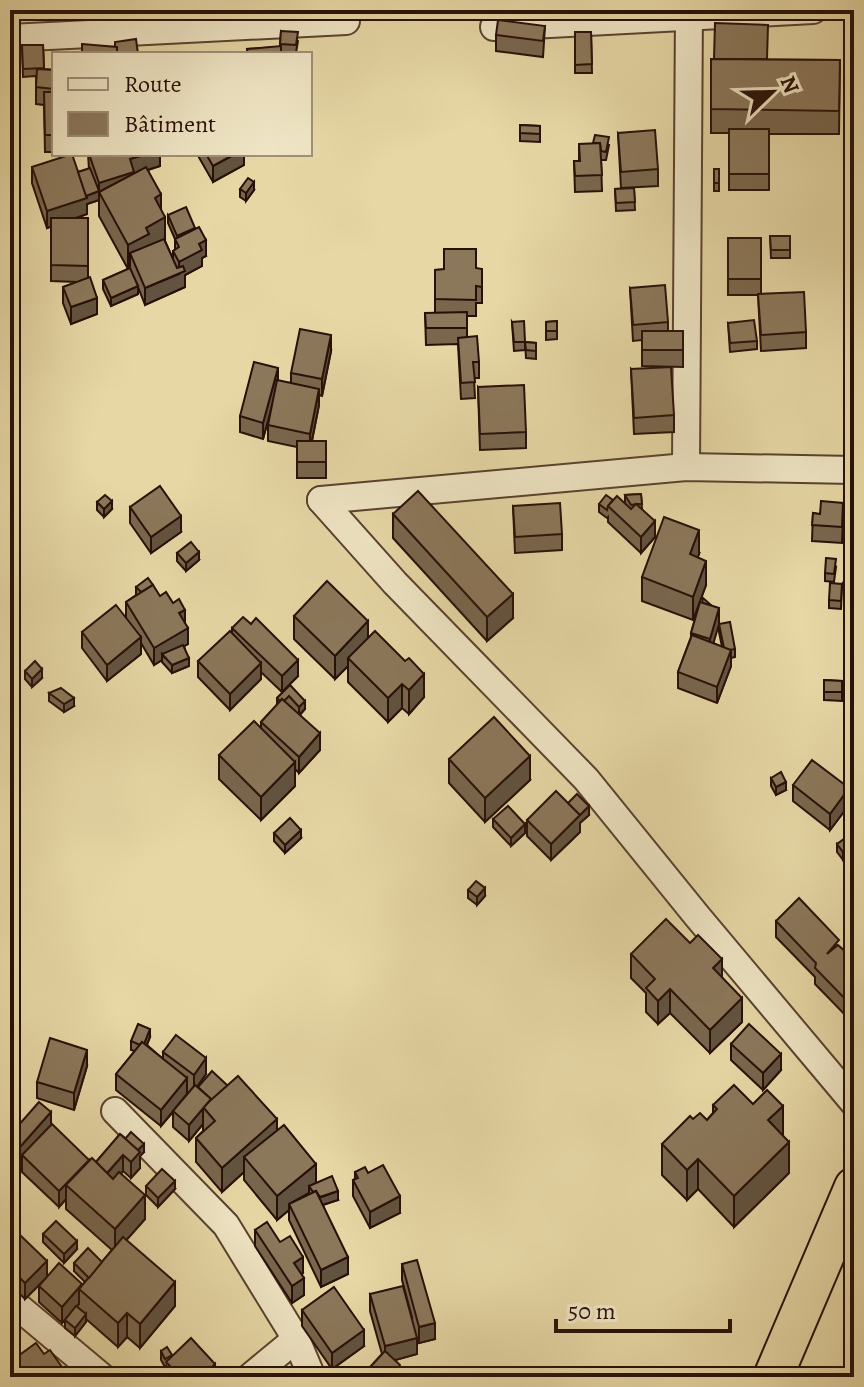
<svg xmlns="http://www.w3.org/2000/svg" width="864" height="1387" font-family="Alegreya,serif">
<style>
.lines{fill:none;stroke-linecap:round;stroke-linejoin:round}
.minor-casing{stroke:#58422f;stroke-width:30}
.highway-casing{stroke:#281008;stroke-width:42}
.minor{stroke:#efe5c4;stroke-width:26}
.highway{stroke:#e6d7a5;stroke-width:38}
.wall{fill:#78664d;stroke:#281008;stroke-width:2}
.shaded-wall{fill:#61533f;stroke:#281008;stroke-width:2}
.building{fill:#8b775a;stroke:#281008;stroke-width:2}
</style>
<rect width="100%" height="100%" fill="#e6d7a5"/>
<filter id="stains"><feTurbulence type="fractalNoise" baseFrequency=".0025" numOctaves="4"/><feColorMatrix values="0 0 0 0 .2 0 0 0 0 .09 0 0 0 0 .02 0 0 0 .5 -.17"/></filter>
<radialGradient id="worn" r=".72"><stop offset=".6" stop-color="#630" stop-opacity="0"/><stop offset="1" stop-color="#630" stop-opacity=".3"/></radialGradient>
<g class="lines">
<g class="minor-casing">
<g id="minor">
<path d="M494,27L813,10"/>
<path d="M10,38L346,21V10"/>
<path d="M686,467L689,10"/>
<path d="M321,500L395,583L586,779L697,916L854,1103"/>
<path d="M321,500L686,467L854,470"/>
<path d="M115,1111L226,1225L296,1339L312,1377"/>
<path d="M10,1300L102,1377"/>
<path d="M250,1377L296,1339"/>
</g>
</g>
<g class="highway-casing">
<path id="highway" d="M773,1377L854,1187"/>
</g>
<use href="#minor" class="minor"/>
<use href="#highway" class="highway"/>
</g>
<g class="wall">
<path d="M545,26L543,57L496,51V35Z"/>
<path d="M281,31L298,41L296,53L281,52V54H247V49L280,47Z"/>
<path d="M575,32H591L592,73H575Z"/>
<path d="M22,45H43L44,69L54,70V152H45L44,105L36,104V76L23,77Z"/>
<path d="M711,59L840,60L839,134H769V190H729V133H711Z"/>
<path d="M520,125L540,126V142L520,141Z"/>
<path d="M618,133L658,169V186L621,188Z"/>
<path d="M579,144L609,145L606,160H601L602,191L575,192L574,161H579Z"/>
<path d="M88,154H160V166L148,170L161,210L165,241L173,259V251L175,250V239L168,223V215L206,256L202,258V266L185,275V287L145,305L138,287V294L111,306L103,289V280L128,269L99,216V200L87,204V214L76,218H88V278L97,314L71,324L63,303V287L77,282L51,281V226L47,228L32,183V167L78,172L89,169Z"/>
<path d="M197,154H244V165L213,182Z"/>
<rect x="714" y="169" width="5" height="22"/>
<path d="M634,188L635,210L616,211L615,189Z"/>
<path d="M240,189L254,190L246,201L240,197Z"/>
<path d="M770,236H790V258H771Z"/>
<path d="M728,238H761V294L806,332V348L761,351L758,295H728Z"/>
<path d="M482,269V303H476V316H467V337L479,362V378H474L475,398L461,399L458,344L426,345L425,313H435V270Z"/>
<path d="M630,288L668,322V331H683V367L642,366V340L633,341Z"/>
<path d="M557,321V339L546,340V322Z"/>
<path d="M512,322L525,342V350L514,351Z"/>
<path d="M728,323L757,341V349L730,352Z"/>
<path d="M525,342L536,343V359L526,358Z"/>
<path d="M331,351L322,396L319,395V405L312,441H326V478H297V447L268,441V425L273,402L263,439L240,432V416L278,381L291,383V373Z"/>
<path d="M631,369L674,415V432L634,434Z"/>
<path d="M478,387L526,432V448L480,450Z"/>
<path d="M641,494L642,509L655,537L641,553L608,522V517L607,518L599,512V504L613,500L625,503V495Z"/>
<path d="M97,502L112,509L104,517L97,510Z"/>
<path d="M513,506L562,534V550L515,553Z"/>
<path d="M130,507L181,532L151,553L130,523Z"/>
<path d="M813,513L843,519L842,543L812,541Z"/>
<path d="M393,514L513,618L487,641L393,538Z"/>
<path d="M177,553L199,560L186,571L177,561Z"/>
<path d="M699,554L697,558L706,585L693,620L642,601V577Z"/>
<path d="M836,567L834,582L825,581V573Z"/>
<path d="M842,584L841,609L829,608V600Z"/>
<path d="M136,587L160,596L185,623L188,644L184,646L189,666L172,673L162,662V660L154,665L141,643V654L107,681L82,648V632L126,617V602L136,595Z"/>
<path d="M700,602L713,643L722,647L719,632V624L735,649V657L731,658V666L717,703L678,688V672L691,637V633Z"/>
<path d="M294,616L368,638L424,697L409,714L402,708L388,722L348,682V666L335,679L294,639Z"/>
<path d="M232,628L298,676L282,692L261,672V679L230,710L198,677V661L232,634Z"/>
<path d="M25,671L42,678L32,687L25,679Z"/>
<path d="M824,680L842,681V701L824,700Z"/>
<path d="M290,685L305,709L300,715L320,750L299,773L295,769V786L261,820L219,779V755L261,729V722L277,705V698Z"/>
<path d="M49,693L74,706L64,712L49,701Z"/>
<path d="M449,759L530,780L485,822L449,783Z"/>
<path d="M771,778L786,790L776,795L771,786Z"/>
<path d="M854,783V806L849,802V805L830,830L793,801V785L848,787Z"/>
<path d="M568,803L589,815L580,823V832L551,860L527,836V820Z"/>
<path d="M854,818V849L847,843V827Z"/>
<path d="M493,819L525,833L511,846L493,827Z"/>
<path d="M274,833L301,838L285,853L274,841Z"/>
<path d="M837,844L850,856L843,860L837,852Z"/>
<path d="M468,890L485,896L477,905L468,898Z"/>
<path d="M776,921L839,946L849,955L854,950V1024L815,984V977L776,937Z"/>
<path d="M631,954L722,977L742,1022L710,1053L670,1013L658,1024L646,1012V993L631,978Z"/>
<path d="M150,1037L147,1045L163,1059V1052L206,1074L197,1087L277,1130L316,1183L338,1200L323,1205L348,1274L321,1287L289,1220V1210L277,1220L244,1180V1172L222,1192L196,1162V1138L203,1131V1124L189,1141L173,1127V1112L161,1126L116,1090V1074L135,1051L131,1050V1041Z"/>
<path d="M731,1044L781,1070L763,1090L731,1060Z"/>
<path d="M87,1066L74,1110L37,1098V1082Z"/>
<path d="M713,1105L783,1135L789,1173L734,1227L698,1189L687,1200L662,1175V1144L693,1119L707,1120L713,1113Z"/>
<path d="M120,1134L144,1152L140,1156V1168L131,1178L123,1171L121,1174L145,1219L126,1240L175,1306L140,1348L127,1337L118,1347L86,1319V1322L75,1336L65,1328V1321L62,1323L39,1302V1286L41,1283L25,1299L10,1284V1246L47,1277L82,1286L85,1282L74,1271V1263L102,1262L112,1250L66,1209V1199L59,1207L22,1172V1162L12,1173L10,1171V1135L89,1162H96Z"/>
<path d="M355,1172L368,1173L400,1213L370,1228L353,1196V1180L355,1179Z"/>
<path d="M146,1186L175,1189L158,1207L146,1195Z"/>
<path d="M255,1230L280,1242L303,1273L302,1274L304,1295L292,1303L255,1246Z"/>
<path d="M43,1234L77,1249L64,1263L43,1242Z"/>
<path d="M402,1264L435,1339L419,1343L417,1338V1354L395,1360L361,1377L382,1354L370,1311V1294L412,1317L402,1280Z"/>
<path d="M302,1310L364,1346L332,1369L302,1326Z"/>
<path d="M161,1351L172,1357L215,1377H166V1366L165,1367L161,1360Z"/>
</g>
<g class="shaded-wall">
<path d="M147,154H160V166L134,174L99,192V200L87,204V214L47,228V211L99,191V183L130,159Z"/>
<path d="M235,154H244V165L213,182V166Z"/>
<path d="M254,182V190L246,201V193Z"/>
<path d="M161,194V218L155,198Z"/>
<path d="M165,217V241L130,253V268L128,269V245L146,228Z"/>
<path d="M206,240V256L202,258V266L185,275V287L145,305V288L179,274V262L199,244Z"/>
<path d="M138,286V294L111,306V298Z"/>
<path d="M97,298V314L71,324V307Z"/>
<path d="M331,335V351L322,396V379Z"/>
<path d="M278,368V384L263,439V423Z"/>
<path d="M319,389V405L310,450V434Z"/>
<path d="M112,501V509L104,517V509Z"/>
<path d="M181,516V532L151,553V537Z"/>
<path d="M655,521V537L641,553V537Z"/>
<path d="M699,530V554L690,578V554Z"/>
<path d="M199,552V560L186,571V563Z"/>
<path d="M706,561V585L693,620V597Z"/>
<path d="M513,594V618L487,641V617Z"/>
<path d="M719,608V624L710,655V639Z"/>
<path d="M185,610V626L179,613Z"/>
<path d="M368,621V645L348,658V666L335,679V656Z"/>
<path d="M188,628V644L165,658L162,654V660L154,665V648Z"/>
<path d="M141,637V654L107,681V665Z"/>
<path d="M731,650V666L717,703V687Z"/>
<path d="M189,658V666L172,673V665Z"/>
<path d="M298,660V676L282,692V676Z"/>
<path d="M261,663V679L230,710V694Z"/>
<path d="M42,669V678L32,687V679Z"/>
<path d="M424,674V697L409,714V690Z"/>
<path d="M402,684V708L388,722V698Z"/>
<path d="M74,698V706L64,712V704Z"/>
<path d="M305,701V709L299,715V707Z"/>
<path d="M320,733V750L299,773V757Z"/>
<path d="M530,756V780L485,822V798Z"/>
<path d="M295,762V786L261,820V797Z"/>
<path d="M786,782V790L776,795V787Z"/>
<path d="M849,788V805L830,830V814Z"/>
<path d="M589,806V815L580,823V832L551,860V844Z"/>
<path d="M525,824V833L511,846V838Z"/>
<path d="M301,830V838L285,853V845Z"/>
<path d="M850,847V856L843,860V852Z"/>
<path d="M485,888V896L477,905V897Z"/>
<path d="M722,959V983L713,968Z"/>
<path d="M670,989V1013L658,1024V1001Z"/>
<path d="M742,998V1022L710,1053V1030Z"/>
<path d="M150,1029V1037L143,1054V1046Z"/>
<path d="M87,1050V1066L74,1110V1093Z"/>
<path d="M781,1054V1070L763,1090V1073Z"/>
<path d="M206,1058V1074L194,1091V1075Z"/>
<path d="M187,1078V1094L161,1126V1110Z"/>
<path d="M783,1106V1137L768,1120Z"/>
<path d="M203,1108V1124L189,1141V1125Z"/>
<path d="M51,1112V1128L22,1155V1162L12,1173V1156Z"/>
<path d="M277,1119V1143L244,1157V1172L222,1192V1168Z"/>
<path d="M789,1142V1173L734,1227V1196Z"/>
<path d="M144,1144V1152L140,1156V1168L131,1178V1162L137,1151Z"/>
<path d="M123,1155V1171L104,1193V1177Z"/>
<path d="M698,1159V1189L687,1200V1170Z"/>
<path d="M89,1160V1176L66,1185V1199L59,1207V1191Z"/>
<path d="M316,1164V1188L309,1186V1193L289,1204V1210L277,1220V1196Z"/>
<path d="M175,1181V1189L158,1207V1198Z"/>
<path d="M338,1191V1200L316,1207V1199Z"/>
<path d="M145,1195V1219L115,1253V1229Z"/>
<path d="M400,1196V1213L370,1228V1212Z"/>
<path d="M77,1241V1249L64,1263V1254Z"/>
<path d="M303,1257V1273L294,1279V1263Z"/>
<path d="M348,1257V1274L321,1287V1270Z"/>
<path d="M47,1261V1277L25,1299V1283Z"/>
<path d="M304,1278V1295L292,1303V1286Z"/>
<path d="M175,1282V1306L140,1348V1324Z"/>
<path d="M82,1284L79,1289V1304L62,1323V1307Z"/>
<path d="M127,1313V1337L118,1347V1323Z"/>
<path d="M86,1314V1322L75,1336V1328Z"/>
<path d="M435,1323V1339L419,1343V1327Z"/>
<path d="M364,1330V1346L332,1369V1353Z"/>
<path d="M417,1338V1354L385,1363V1346Z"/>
<path d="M215,1364V1377H202Z"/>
</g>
<g class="building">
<path d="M498,20L545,26L543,41L496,35Z"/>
<path d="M715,23L768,25L767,59H714Z"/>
<path d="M281,31L298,32L296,45L280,44Z"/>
<path d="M575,32H591L592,64L575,65Z"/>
<path d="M136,39L138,54H117V47H115V42Z"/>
<path d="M82,44L117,47V54H82Z"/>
<path d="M22,45H43L44,68L23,69Z"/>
<path d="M281,46V54H248L247,49Z"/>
<path d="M711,59L840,60L839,111L711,109Z"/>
<path d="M37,69L54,70V89L36,87Z"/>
<path d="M44,92H54V135H45Z"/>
<path d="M520,125L540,126V134L520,133Z"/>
<rect x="729" y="129" width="40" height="45"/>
<path d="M655,130L658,169L621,172L618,133Z"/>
<path d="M595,135L609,137L606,152L601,151L600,143H593Z"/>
<path d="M600,143L602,175L575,176L574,161H580L579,144Z"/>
<path d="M72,154L87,198L47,211L32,167Z"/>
<path d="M89,154H147L130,159L134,172L99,183Z"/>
<path d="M206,154H235L213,166Z"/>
<path d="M146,167L161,194L155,198L165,217L146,228L149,234L128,245L99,192Z"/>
<path d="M90,168L99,191L86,196L78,172Z"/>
<rect x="714" y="169" width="5" height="14"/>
<path d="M248,178L254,182L246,193L240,189Z"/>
<path d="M634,188L635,202L616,203L615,189Z"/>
<path d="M186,207L195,228L177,236L168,215Z"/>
<path d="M51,218H88V266L51,265Z"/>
<path d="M199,227L206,240L199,244L202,250L179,262L173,251L179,247L175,239Z"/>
<path d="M770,236H790V250H771Z"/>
<rect x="728" y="238" width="33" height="41"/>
<path d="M164,239L177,268L183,266L185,271L145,288L130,253Z"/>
<path d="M444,249H476V268L482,269V287L476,286V300L435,299V270L444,269Z"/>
<path d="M130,268L138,286L111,298L103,280Z"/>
<path d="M90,277L97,298L71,307L63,287Z"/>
<path d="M665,285L668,322L633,325L630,288Z"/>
<path d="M804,292L806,332L761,335L758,294Z"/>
<path d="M467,312V328H426L425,313Z"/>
<path d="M754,320L757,341L730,343L728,323Z"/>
<path d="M524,321L525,342H514L512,322Z"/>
<path d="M557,321V331H546V322Z"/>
<path d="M300,329L331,335L322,379L291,373Z"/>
<rect x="642" y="331" width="41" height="19"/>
<path d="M477,336L479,362H473L475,382L461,383L458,338Z"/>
<path d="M525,342L536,343V351L526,350Z"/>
<path d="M254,362L278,368L263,423L240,416Z"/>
<path d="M671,367L674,415L634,418L631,369Z"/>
<path d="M277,380L319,389L310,434L268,425Z"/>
<path d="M524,385L526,432L480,434L478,387Z"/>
<rect x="297" y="441" width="29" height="21"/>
<path d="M160,486L181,516L151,537L130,507Z"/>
<path d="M418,491L513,594L487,617L393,514Z"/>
<path d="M641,494L642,504H636L631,505L625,495Z"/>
<path d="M105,495L112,501L104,509L97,502Z"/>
<path d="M606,495L613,500L608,506L607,510L599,504Z"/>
<path d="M617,496L631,509L636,504L655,521L641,537L608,506Z"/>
<path d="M821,501L843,503L842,527L812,525L813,513L820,514Z"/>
<path d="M560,503L562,534L515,537L513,506Z"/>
<path d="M664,517L699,530L690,554L706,561L693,597L642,577Z"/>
<path d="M191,542L199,552L186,563L177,553Z"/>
<path d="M826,558L836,559L834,574L825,573Z"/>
<path d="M148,578L153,585L141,592L136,587Z"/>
<path d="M327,581L368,621L335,656L294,616Z"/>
<path d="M830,583L842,584L841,601L829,600Z"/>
<path d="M153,585L160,596L166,592L173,603L179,599L185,610L179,613L188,628L154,648L126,602Z"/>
<path d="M703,598L712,606L702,603Z"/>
<path d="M700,602L719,608L710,639L691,633Z"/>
<path d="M116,605L141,637L107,665L82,632Z"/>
<path d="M243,617L251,624L256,618L298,660L282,676L232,628Z"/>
<path d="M730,622L735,649L730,650L724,648L719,624Z"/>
<path d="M230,631L261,663L230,694L198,661Z"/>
<path d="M375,631L405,661L409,658L424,674L409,690L402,684L388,698L348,658Z"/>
<path d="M692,635L731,650L717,687L678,672Z"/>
<path d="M183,645L189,658L172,665L162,654Z"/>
<path d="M35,661L42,669L32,679L25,671Z"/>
<path d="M824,680L842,681V692H824Z"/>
<path d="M290,685L305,701L299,707L289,696L284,701L282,699L280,701L277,698Z"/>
<path d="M61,688L74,698L64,704L49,693Z"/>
<path d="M282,699L320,733L299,757L261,722Z"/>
<path d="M494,717L530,756L485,798L449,759Z"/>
<path d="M254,721L295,762L261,797L219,755Z"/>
<path d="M812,760L849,788L830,814L793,785Z"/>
<path d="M781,772L786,782L776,787L771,778Z"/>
<path d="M852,781L854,783V798L849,794V788L848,787Z"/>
<path d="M556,791L580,815L551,844L527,820Z"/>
<path d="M577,794L589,806L580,815L568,803Z"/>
<path d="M508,806L525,824L511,838L493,819Z"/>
<path d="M290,818L301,830L285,845L274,833Z"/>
<path d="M854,818V833L847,827Z"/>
<path d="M844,839L850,847L843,852L837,844Z"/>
<path d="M476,881L485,888L477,897L468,890Z"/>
<path d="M799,898L839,940L827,954L838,945L849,955L854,950V1008L815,968L816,963L776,921Z"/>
<path d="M666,919L690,943L698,935L722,959L713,968L742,998L710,1030L670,989L658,1001L646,988L655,979L631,954Z"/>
<path d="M138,1024L150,1029L144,1044L142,1042L140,1045L131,1041Z"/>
<path d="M749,1024L781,1054L763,1073L731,1044Z"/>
<path d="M176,1035L206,1058L194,1075L163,1052Z"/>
<path d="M50,1038L87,1050L74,1093L37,1082Z"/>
<path d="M142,1042L187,1078L161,1110L116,1074Z"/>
<path d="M212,1071L228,1086L211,1101V1099L198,1087Z"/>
<path d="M238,1076L277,1119L222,1168L196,1138L215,1121L203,1107Z"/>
<path d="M195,1085L211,1099L189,1125L173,1111Z"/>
<path d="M734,1085L753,1104L767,1090L783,1106L768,1120L789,1142L734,1196L698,1159L687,1170L662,1144L690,1116L693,1119L700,1113L707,1120L717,1109L713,1105Z"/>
<path d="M39,1102L51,1112L12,1156L10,1154V1135Z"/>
<path d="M52,1124L89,1160L59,1191L22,1155Z"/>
<path d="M284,1125L316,1164L277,1196L244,1157Z"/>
<path d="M131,1132L144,1144L138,1150L125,1139Z"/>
<path d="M120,1134L140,1152L131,1162L123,1155L107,1173L96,1162Z"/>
<path d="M92,1158L113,1179L119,1172L145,1195L115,1229L66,1185Z"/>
<path d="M383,1165L400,1196L370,1212L353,1180L358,1178L355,1172L365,1167L368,1173Z"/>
<path d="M162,1169L175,1181L158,1198L146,1186Z"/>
<path d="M332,1176L338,1191L320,1197L316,1191L313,1192L309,1186Z"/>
<path d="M316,1191L348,1257L321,1270L289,1204Z"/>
<path d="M56,1221L77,1241L64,1254L43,1234Z"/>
<path d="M267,1222L280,1242L290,1236L303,1257L294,1263L304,1278L292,1286L255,1230Z"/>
<path d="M20,1235L47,1261L25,1283L10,1268V1246Z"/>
<path d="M123,1237L175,1282L140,1324L127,1313L118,1323L79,1289Z"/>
<path d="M88,1248L102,1262L89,1278L74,1263Z"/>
<path d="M417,1260L435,1323L419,1327L402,1264Z"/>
<path d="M59,1263L82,1284L62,1307L39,1286Z"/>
<path d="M403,1286L417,1338L385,1346L370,1294Z"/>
<path d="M334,1287L364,1330L332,1353L302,1310Z"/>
<path d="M76,1306L86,1314L75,1328L65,1320Z"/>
<path d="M191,1338L215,1364L202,1377H181L166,1362Z"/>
<path d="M36,1343L44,1354L50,1350L69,1377H16L10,1370V1362Z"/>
<path d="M167,1347L172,1355L165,1359L161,1351Z"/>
<path d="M385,1351L400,1365L397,1372L408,1377H361Z"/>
<path d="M88,1371L95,1377H77Z"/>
</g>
<rect width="864" height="1387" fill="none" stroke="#e6d7a5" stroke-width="40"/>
<rect x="12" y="12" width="840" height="1363" fill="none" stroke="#281008" stroke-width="4"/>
<rect x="20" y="20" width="824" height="1347" fill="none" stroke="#281008" stroke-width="2"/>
<rect x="52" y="52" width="260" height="104" fill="#efe5c4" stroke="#9f9079" stroke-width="2"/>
<rect x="68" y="78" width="40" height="12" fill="#efe5c4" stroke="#9f9079" stroke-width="2"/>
<text x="124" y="92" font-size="24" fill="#281008">Route</text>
<rect x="68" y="112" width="40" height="24" fill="#8b775a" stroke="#9f9079" stroke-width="2"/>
<text x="124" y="132" font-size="24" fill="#281008">Bâtiment</text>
<g transform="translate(772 92) rotate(67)" stroke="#efe5c4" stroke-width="6" paint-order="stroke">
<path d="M0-6L14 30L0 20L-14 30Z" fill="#281008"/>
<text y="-12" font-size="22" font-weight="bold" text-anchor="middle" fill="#281008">N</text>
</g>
<path d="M556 1319v12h174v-12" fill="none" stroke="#281008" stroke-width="4"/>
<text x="568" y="1319" font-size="24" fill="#281008" stroke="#efe5c4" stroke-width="6" paint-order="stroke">50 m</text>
<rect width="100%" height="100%" filter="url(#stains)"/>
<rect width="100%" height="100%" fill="url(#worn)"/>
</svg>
